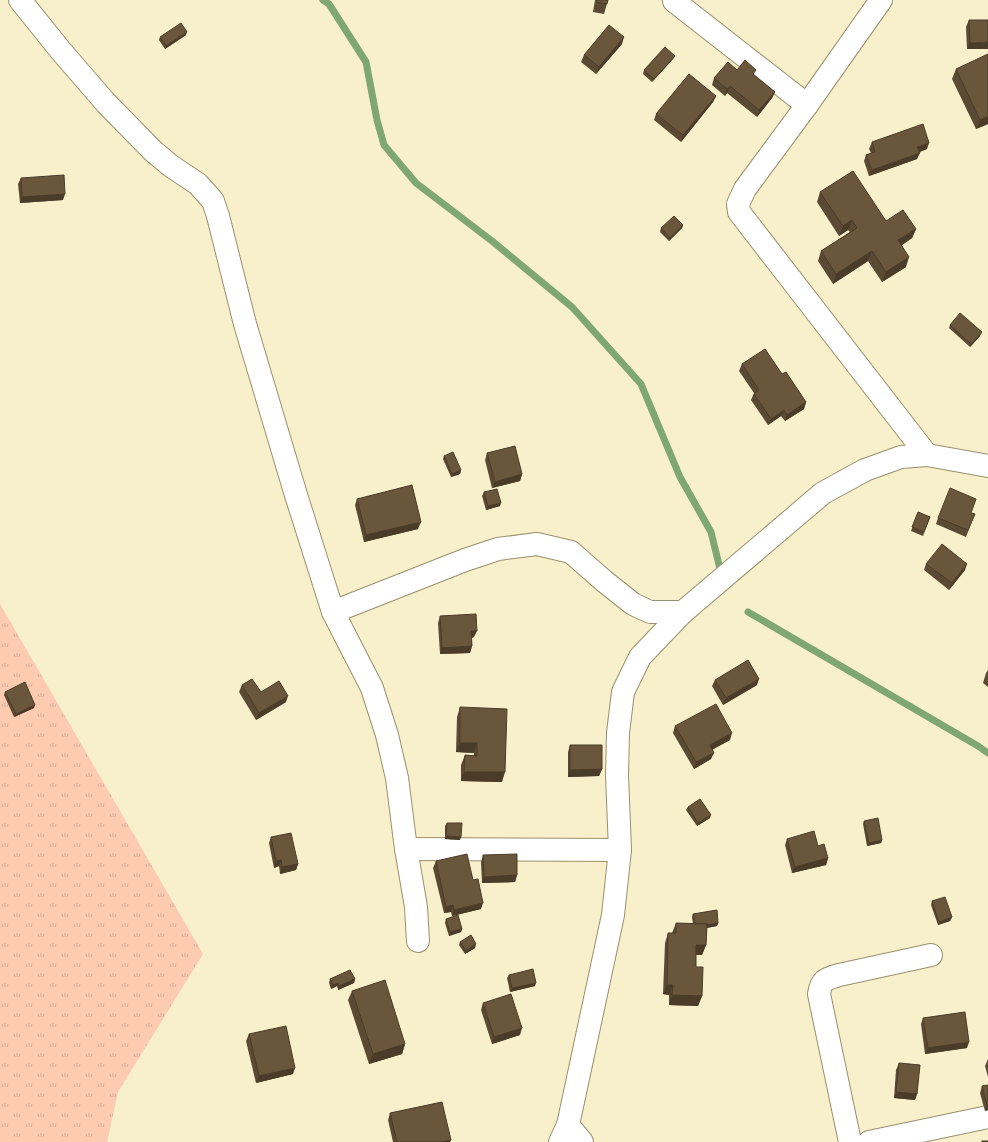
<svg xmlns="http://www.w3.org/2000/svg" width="988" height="1142" font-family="Arial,sans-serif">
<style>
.grass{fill:url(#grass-tufts)}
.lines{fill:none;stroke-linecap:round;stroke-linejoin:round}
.stream{stroke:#7ea772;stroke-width:7}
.minor-casing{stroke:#98906e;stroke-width:24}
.minor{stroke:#fff;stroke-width:22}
.wall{fill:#5b4a33}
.shaded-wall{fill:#4a3c29}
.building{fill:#6a563b;stroke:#4a3c29}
</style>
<defs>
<pattern id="grass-tufts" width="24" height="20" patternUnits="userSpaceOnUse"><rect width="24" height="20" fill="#fccbb0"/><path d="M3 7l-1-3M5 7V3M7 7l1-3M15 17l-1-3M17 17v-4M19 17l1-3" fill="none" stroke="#d9af98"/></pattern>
</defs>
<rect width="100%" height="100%" fill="#f8efcb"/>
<path class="grass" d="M0,604L203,954L118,1092L107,1142H0Z"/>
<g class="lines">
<g class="stream">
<path d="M323,0L329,4L366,62L377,120L384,145L416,183L492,241L572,307L641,384L680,477L711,532L720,569"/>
<path d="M748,612L978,746L988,753"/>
</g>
<g class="minor-casing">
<g id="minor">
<path d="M20,0L61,51L106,103L153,151L171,166L198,184L213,201L218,216L245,324L296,495L333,612L372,688L387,735L397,778L406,849L416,907L418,941"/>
<path d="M881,0L807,105L745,189L738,204L739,212L927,455"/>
<path d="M674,1L807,105"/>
<path d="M333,612L465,560L498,549L537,544L571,552L604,581L633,604L650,612H683"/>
<path d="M406,849L620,850"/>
<path d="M568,1125L582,1142"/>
<path d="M560,1142L568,1125L613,915L620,850L617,775L618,733L623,692L640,657L683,612L823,493L865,470L901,457L927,455L988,466"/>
<path d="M850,1142L819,994C821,980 825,979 839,975L931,955"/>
<path d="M869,1142L988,1117"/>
</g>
</g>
<use href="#minor" class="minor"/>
</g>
<g class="wall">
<path d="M595,0H608L604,14L593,12Z"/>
<path d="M969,20H988L967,49L966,27Z"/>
<path d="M186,35L165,49L159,40L160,37Z"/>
<path d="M622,44L596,74L581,62L584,55Z"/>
<path d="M673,59L652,82L643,74L644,70Z"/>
<path d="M956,69L988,124L976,129L952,79Z"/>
<path d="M737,70L754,75L775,92L772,98L757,117L727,93L725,96L712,85L714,78Z"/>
<path d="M716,96L713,102L681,142L654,120L656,114Z"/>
<path d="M872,142L927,149L919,152L917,159L869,176L864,161L866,155L871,153L869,149Z"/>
<path d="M21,178L63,200L20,203L18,184Z"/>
<path d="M820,192L886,221L916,229L912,238L902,245L906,267L882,282L868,261L833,284L818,261L821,251L850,232L848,230L839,236L817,202Z"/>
<path d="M683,225L682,228L669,241L660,232L661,228Z"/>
<path d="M950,325L980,336L970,347L949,328Z"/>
<path d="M742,364L782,374L806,402L804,409L785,421L781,416L768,425L751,400L754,393L739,371Z"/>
<path d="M487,453L522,474L520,481L492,488L485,460Z"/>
<path d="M444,456L461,470L460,474L451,477L443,459Z"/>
<path d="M484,492L500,506L486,510L482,496Z"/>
<path d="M357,499L418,529L364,542L355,505Z"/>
<path d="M918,512L930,517L923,536L911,531Z"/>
<path d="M971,513L975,514L966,537L936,524L938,518Z"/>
<path d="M926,564L965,570L949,590L924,570Z"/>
<path d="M440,616L474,637L472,638V646L470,653L440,654L438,623Z"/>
<path d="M988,670V687L983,683L986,673Z"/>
<path d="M715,680L757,685L723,705L712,686Z"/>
<path d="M242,685L261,692L286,702L256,720L239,692Z"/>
<path d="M5,692L34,708L14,717L4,695Z"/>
<path d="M460,707L502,782L461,781V765L465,755L474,756V753L456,752L457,717Z"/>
<path d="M675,726L730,740L712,750L711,759L694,769L673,733Z"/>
<path d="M570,745L602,769L599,776L568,777V752Z"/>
<path d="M688,807L710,818L697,826L686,810Z"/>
<path d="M864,821L882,840L881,843L867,846L863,824Z"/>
<path d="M447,823L460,840L445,839V826Z"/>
<path d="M271,837L298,864L296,870L280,874L279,866L274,868L269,843Z"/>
<path d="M787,839L818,846L828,858L826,865L792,873L785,845Z"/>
<path d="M483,855L517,875L515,882L482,883L481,862Z"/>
<path d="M436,861L473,880L481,909L452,916L451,912L444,913L433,868Z"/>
<path d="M932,901L952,917L950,921L938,925L931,905Z"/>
<path d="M693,914L718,923L717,926L707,928L706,945L702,955H696V967L702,996L698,1006L669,1005V995L663,994L665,943L668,933H672L676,923L693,924L692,917Z"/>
<path d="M446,919L462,929L461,932L449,936L445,923Z"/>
<path d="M460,942L475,948L465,954L459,945Z"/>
<path d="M509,975L535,986L510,992L507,978Z"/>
<path d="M330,979H355L354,983L338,990L337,986L331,989L329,983Z"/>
<path d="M352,991L405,1044L402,1054L369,1064L348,1000Z"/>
<path d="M483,1003L520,1035L492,1044L481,1010Z"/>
<path d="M923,1018L967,1048L925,1054L921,1024Z"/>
<path d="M249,1034L293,1074L256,1083L246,1041Z"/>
<path d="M988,1059V1077L985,1066Z"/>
<path d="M899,1063L917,1094L915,1100L894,1098L896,1070Z"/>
<path d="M988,1085V1110L985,1111L980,1093L982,1086Z"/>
<path d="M390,1113L451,1140L450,1142H393L388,1120Z"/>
</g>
<g class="shaded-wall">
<path d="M187,32L186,35L165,49L166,46Z"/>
<path d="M624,37L622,44L596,74L599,67Z"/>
<path d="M988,42V49H967L970,43Z"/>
<path d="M675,56L673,59L652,82L654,79Z"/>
<path d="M730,86L727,93L725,96L727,89Z"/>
<path d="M775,92L772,98L757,117L759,110Z"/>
<path d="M716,96L713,102L681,142L683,135Z"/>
<path d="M988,116V124L976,129L980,120Z"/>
<path d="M929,143L927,149L915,154L917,147Z"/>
<path d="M920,153L917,159L869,176L872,170Z"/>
<path d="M65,194L63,200L20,203L22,197Z"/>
<path d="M852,220L848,230L839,236L843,226Z"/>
<path d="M683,225L682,228L669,241L670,238Z"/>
<path d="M916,229L912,238L895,250L898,240Z"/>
<path d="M872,251L868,261L833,284L836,274Z"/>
<path d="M909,257L906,267L882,282L886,272Z"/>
<path d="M982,332L980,336L970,347L971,344Z"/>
<path d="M806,402L804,409L785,421L787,415Z"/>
<path d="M784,410L781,416L768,425L771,419Z"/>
<path d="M461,470L460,474L451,477L452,474Z"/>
<path d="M522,474L520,481L492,488L495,482Z"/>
<path d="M501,503L500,506L486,510L488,506Z"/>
<path d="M421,522L418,529L364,542L366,535Z"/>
<path d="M967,564L965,570L949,590L952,583Z"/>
<path d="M471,631H477L474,637L469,638Z"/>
<path d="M472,646L470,653L440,654L442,648Z"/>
<path d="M759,679L757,685L723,705L726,698Z"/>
<path d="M288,696L286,702L256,720L259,713Z"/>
<path d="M35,705L34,708L14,717L16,714Z"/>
<path d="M732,733L730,740L707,752L710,745Z"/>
<path d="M460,743H477L474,753L456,752Z"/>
<path d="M714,753L711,759L694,769L696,762Z"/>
<path d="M602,769L599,776L568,777L570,770Z"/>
<path d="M464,772H505L502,782L461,781Z"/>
<path d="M711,815L710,818L697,826L698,823Z"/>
<path d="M446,836L461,837L460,840L445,839Z"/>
<path d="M882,840L881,843L867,846L869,843Z"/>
<path d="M828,858L826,865L792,873L795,867Z"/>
<path d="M281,860L279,866L274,868L276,861Z"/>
<path d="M298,864L296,870L280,874L282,867Z"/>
<path d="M517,875L515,882L482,883L484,877Z"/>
<path d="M483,903L481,909L452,916L454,910Z"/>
<path d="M453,905L451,912L444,913L446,907Z"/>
<path d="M952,917L950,921L938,925L939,922Z"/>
<path d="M718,923L717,926L694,930L695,926Z"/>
<path d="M462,929L461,932L449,936L450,932Z"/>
<path d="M476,944L475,948L465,954L466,951Z"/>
<path d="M696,945H706L702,955H693Z"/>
<path d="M355,979L354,983L338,990L339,986Z"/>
<path d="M338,983L337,986L331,989L333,985Z"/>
<path d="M536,983L535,986L510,992L512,988Z"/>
<path d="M667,985H673L669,995L663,994Z"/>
<path d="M672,995L702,996L698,1006L669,1005Z"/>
<path d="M522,1028L520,1035L492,1044L494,1037Z"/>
<path d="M969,1042L967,1048L925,1054L928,1048Z"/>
<path d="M405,1044L402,1054L369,1064L373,1054Z"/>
<path d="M295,1068L293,1074L256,1083L259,1076Z"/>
<path d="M896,1092L917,1094L915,1100L894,1098Z"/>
<path d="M988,1104V1110L985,1111L987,1105Z"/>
<path d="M451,1140L450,1142H441Z"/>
</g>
<g class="building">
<path d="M597,0H608L607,4L596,2Z"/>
<path d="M969,20H988V42L970,43Z"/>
<path d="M181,23L187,32L166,46L160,37Z"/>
<path d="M609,25L624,37L599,67L584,55Z"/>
<path d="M665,47L675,56L654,79L644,70Z"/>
<path d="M988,54V116L980,120L956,69Z"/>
<path d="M745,60L756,70L753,74L775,92L759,110L730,86L727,89L714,78L728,62L737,70Z"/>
<path d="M689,74L716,96L683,135L656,114Z"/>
<path d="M923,124L929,143L917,147L920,153L872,170L866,155L875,152L872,142Z"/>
<path d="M853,171L886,221L903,210L916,229L898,240L909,257L886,272L872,251L836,274L821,251L857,228L852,220L843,226L820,192Z"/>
<path d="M64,175L65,194L22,197L21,178Z"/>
<path d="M674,216L683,225L670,238L661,228Z"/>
<path d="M960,313L982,332L971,344L950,325Z"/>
<path d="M765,349L782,374L786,372L806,402L787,415L784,410L771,419L754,394L759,390L742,364Z"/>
<path d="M515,446L522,474L495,482L487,453Z"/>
<path d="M453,452L461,470L452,474L444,456Z"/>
<path d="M412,485L421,522L366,535L357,499Z"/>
<path d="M950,488L976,499L971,513L975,514L968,530L938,518Z"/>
<path d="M497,489L501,503L488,506L484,492Z"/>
<path d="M918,512L930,517L924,532L912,527Z"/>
<path d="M942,544L967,564L952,583L926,564Z"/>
<path d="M476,614L477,631H471L472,646L442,648L440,616Z"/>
<path d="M748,660L759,679L726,698L715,680Z"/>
<path d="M252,679L261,692L279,681L288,696L259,713L242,685Z"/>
<path d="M25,682L35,705L16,714L5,692Z"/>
<path d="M716,704L732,733L710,745L714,753L696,762L675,726Z"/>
<path d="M460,707L507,709L505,772H464L465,755L477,756V743H460Z"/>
<path d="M570,745H602V769L570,770Z"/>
<path d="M700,799L711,815L698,823L688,807Z"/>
<path d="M878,818L882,840L869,843L864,821Z"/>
<path d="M447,823H462L461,837L446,836Z"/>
<path d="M814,831L818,846L824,844L828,858L795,867L787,839Z"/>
<path d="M291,833L298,864L282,867L281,860L276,861L271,837Z"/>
<path d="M467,854L473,880L478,879L483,903L454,910L453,905L446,907L436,861Z"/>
<path d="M517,854V875L484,877L483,855Z"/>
<path d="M945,897L952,917L939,922L932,901Z"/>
<path d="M717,910L718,923L707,925V924H695L693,914Z"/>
<path d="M458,915L462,929L450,932L446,919Z"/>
<path d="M676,923L707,924L706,945H696V967H703L702,996L672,995L673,985H667L668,933H676Z"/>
<path d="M471,935L476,944L466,951L460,942Z"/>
<path d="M533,969L536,983L512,988L509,975Z"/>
<path d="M350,970L355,979L339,986L338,983L333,985L330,979Z"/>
<path d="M385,980L405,1044L373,1054L352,991Z"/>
<path d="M511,994L522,1028L494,1037L483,1003Z"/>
<path d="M965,1012L969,1042L928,1048L923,1018Z"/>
<path d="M286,1026L295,1068L259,1076L249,1034Z"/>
<path d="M899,1063L920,1065L917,1094L896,1092Z"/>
<path d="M988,1085V1104L987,1105L982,1086Z"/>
<path d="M442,1102L451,1140L441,1142H397L390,1113Z"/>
<rect x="982" y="1141" width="6" height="1"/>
</g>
</svg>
